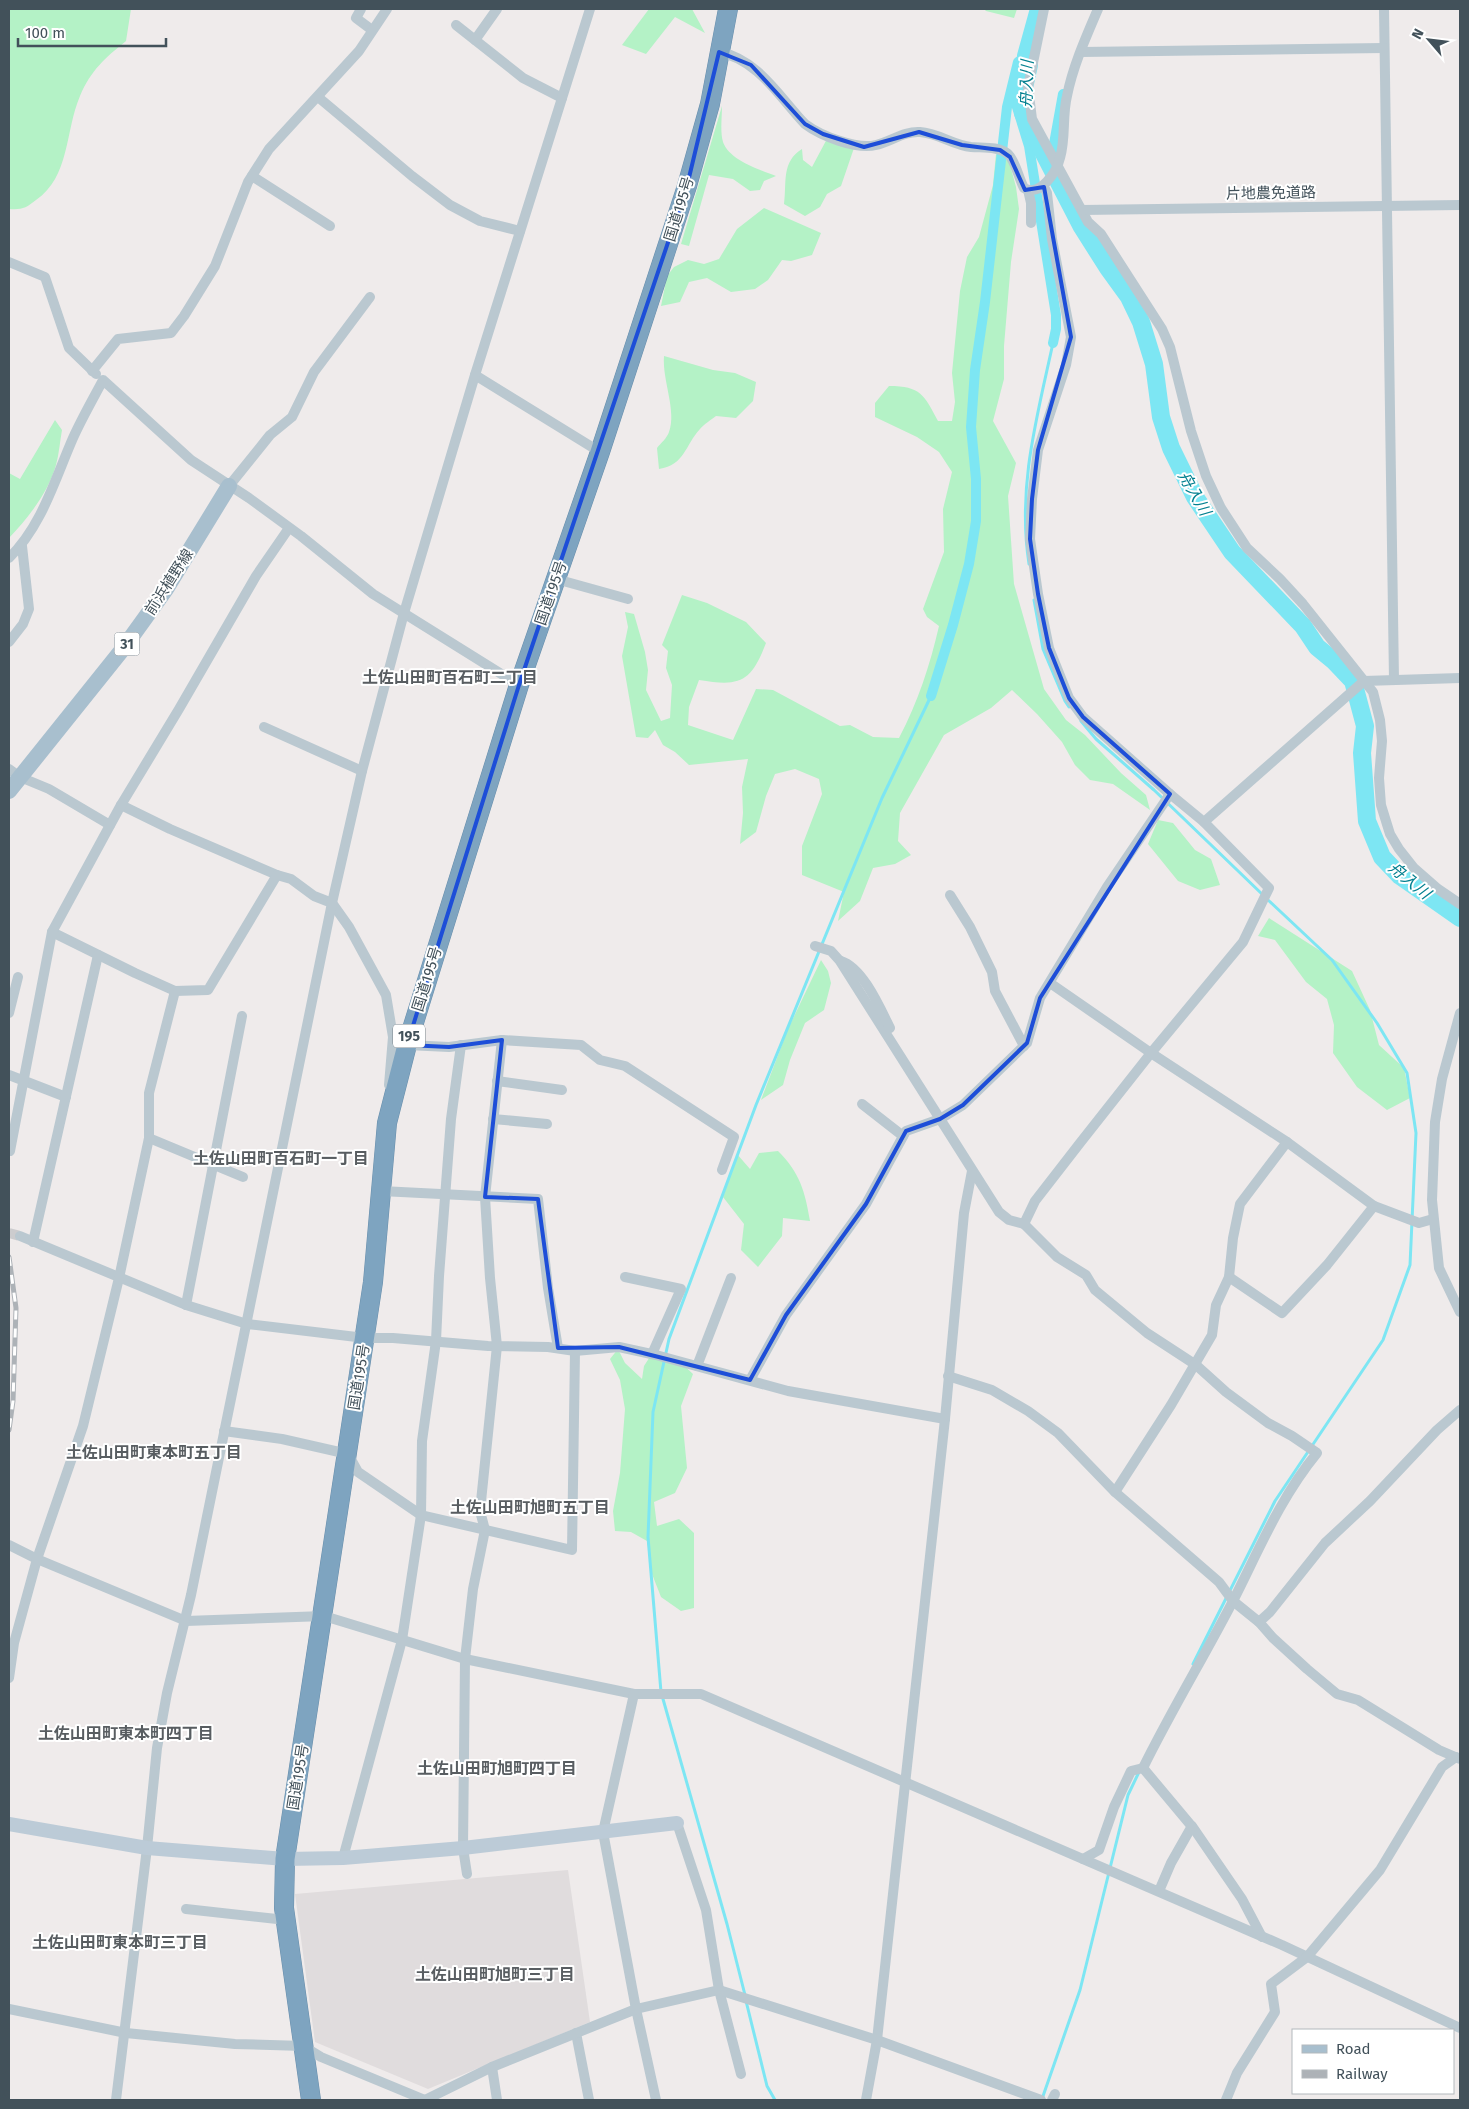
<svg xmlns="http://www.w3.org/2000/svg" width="1469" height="2109" font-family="'Fira Sans','Noto Sans JP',sans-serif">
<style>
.education{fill:#e0dcdd}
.green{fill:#b4f2c6}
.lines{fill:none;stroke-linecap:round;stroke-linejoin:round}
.stream{stroke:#7de6f3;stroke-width:3}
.canal{stroke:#7de6f3;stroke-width:10}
.river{stroke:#7de6f3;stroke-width:18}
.street-tunnel{stroke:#ccccce;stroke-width:10;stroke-dasharray:10 5;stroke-linecap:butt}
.highway-casing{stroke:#698fac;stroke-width:20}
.street{stroke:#bac8d0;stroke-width:10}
.secondary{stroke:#bccbd7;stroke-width:14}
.primary{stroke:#a8bfce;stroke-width:16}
.highway{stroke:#7ea4c0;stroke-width:19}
.rail-casing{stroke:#adb2b7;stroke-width:5}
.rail{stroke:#fff;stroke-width:3;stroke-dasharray:9;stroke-linecap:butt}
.marked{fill:none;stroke:#1d4ed8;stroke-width:4;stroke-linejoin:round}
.labels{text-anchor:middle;stroke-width:4;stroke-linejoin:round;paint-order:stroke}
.shield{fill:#fff;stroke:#7b858c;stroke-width:1}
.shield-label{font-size:14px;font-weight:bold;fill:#42515a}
.street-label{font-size:15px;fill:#42515a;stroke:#fff}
.water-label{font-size:16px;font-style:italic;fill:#038090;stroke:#fff}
.neighbourhood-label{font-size:16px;font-weight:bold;fill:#585d61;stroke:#fff}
</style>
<rect width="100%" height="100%" fill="#efebeb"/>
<path class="education" d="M568,1870L590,2022L428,2089L315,2042L295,1894Z"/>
<g class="green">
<path d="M9,9H131L126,41C105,58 91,70 80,96C65,131 70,177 36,200C26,208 22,210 9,209Z"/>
<path d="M649,9H692L705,33L675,17L646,54L622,45Z"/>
<path d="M984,9H1017L1014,18L986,11Z"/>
<path d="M722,106C722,117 720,132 723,142C729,160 760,170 776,176L764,181L760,190L750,191L733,179L709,175L689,246L681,244Z"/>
<path d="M828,137L854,148L841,186L827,194L820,207L805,216L784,204C787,183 781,162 802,149L803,160L812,167Z"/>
<path d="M996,154L1009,161L1016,187L1019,209L1011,262L1004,346V379L993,421L1016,463L1008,496L1014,584L1044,689L1066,720L1085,735L1121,773L1146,795L1150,810L1113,784L1090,780L1075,765L1062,742L1037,714L1012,690L991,708L944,735L900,813L898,841L911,855L895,864L873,868L860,901L838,921L844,892L802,875V846L822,794L819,779L795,769L775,774L766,796L756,832L740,844L743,813L742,787L748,759L689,765L675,752L663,745L655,730L648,738L636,737L622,656L628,627L625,612L634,614L645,652L648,670L646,690L661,721L670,718L672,685L666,668L668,651L662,645L682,595L707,603L746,622L766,643C751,682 741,687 699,680L689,707L688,725L733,740L756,689L773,690L840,726L850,725L873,737L899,738C918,702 930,665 939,626L927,617L923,609L944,552L943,509L952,472L939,452L917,437L875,417V403L889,386C921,386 924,395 938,421H952L955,402L952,373L960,291L967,257L979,237L993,185Z"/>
<path d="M764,208L821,233L812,255L791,261L782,260L768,280L755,289L731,292L707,278L689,282L680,302L661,306L667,276L674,267L688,260L704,264L719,259L737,229Z"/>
<path d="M664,356L713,370L735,373L756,382L753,401L736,418L716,416C711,420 704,424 700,429C685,445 685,465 659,469L657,448C661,443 667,438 669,432C677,411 662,380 664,356Z"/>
<path d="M55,420L62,430C60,441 59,454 56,465C48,493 28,518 9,538V473L20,479Z"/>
<path d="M1158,820L1173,823L1195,850L1211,859L1220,885L1200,890L1178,881L1148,844Z"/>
<path d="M1269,918L1352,971L1370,1010L1379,1045L1404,1068L1410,1098L1387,1110L1357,1087L1333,1053L1334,1025L1327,999L1306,982L1275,940L1258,936Z"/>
<path d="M821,960L828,971L831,983L824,1010L805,1023L790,1060L783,1085L761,1100L788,1029Z"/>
<path d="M778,1151C800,1173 805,1191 810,1221L783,1218L782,1236L758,1267L741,1250L744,1224L723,1197L737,1154L750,1169L759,1153Z"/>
<path d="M618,1349L625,1363L642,1379L644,1366L653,1352L678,1360L693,1374L681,1406L687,1468L675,1493L654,1502L657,1526L679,1519L694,1533V1608L681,1611L661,1597L652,1574L647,1541L631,1532L615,1531L613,1511L620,1473L625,1409L620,1380L610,1359Z"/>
</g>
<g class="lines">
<g class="stream">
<path d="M1029,564C1017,487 1037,417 1053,343"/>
<path d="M1034,600L1043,649L1065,701L1069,707"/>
<path d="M1081,721L1096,739L1154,790L1263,895"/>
<path d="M1193,1664L1275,1501L1383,1340L1410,1265L1416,1133L1407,1073L1377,1023L1332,960L1267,899"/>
<path d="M745,1995L727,1924L661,1692L648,1537L653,1412L669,1339L756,1105L882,798L931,696"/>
<path d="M746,2001L767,2086L775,2100"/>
<path d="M1042,2099L1080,1990L1128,1795L1139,1772"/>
</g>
<g class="canal">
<path d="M1022,74L1016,104L1029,146L1056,315V329L1053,343"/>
<path d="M1050,166L1063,94"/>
<path d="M931,696L953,625L969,564L976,521V479L971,427L975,370L985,302L1007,107L1018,62L1026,56"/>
</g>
<path class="river" d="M1039,9L1026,56L1029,65L1023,92V113L1082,227L1108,268L1129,297L1141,322L1154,364L1161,417L1171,448L1195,497L1232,552L1303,626L1317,647L1334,661L1353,681L1365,726L1362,753L1367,821L1382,857L1400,876L1460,918"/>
<path class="street-tunnel" d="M9,1233L20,1236"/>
<g class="highway-casing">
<path id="highway" d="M311,2100L284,1908L285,1859L373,1282L387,1123L407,1045L519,685L600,452L687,186L710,104L728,9"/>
</g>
<g class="street">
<path d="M361,9L356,18L372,30"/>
<path d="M1044,9L1028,87L1032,119L1088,222L1101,234L1162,329L1170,347L1191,431L1206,476L1221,508L1247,548L1280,579L1303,604L1373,692L1380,720L1382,741L1379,778L1381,805L1390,834L1399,849L1414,868L1438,889L1460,904"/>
<path d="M1384,9L1394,680"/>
<path d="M456,25L523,78L562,98"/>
<path d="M475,40L497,9"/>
<path d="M719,52C758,59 780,98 805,124C821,136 857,150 876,145C892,141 904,131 920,132C938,133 953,145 971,147C983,148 998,146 1008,154C1015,160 1019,179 1024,188C1040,198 1057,171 1060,158C1066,138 1062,116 1067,96C1073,66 1086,37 1098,9"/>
<path d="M1081,52L1384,48"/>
<path d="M318,97L412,176L450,205L480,221L520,231"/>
<path d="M252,176L330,226"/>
<path d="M1044,187L1047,193L1052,239L1071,337L1066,365L1038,450L1032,499L1030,539L1038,594L1049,648L1069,698L1083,717L1170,794"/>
<path d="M1028,190L1031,203V223"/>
<path d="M1082,210L1460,205"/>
<path d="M9,262L45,277L69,348L96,374"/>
<path d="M92,371L118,339L171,333L184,316L215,266L248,182L269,149L359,51L387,9"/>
<path d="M475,375L600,452"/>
<path d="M229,486L270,435L292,417L314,372L370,297"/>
<path d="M9,558C42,526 55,479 73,438C82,418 93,399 103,380L191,460L249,498L301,536L373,594L519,685"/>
<path d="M556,579L628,599"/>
<path d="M9,642L23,624L29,609L22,546"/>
<path d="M264,727L362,771"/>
<path d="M9,769L20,777L49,789L110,825"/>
<path d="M121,805L170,829L277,875L291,879L314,896L332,903L349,927L386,995L393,1037L389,1085"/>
<path d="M950,895L970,927L992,972L995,991L1024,1046"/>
<path d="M52,932L135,973L175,991L208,990L277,875"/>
<path d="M815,946L831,951L840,961L999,1212L1009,1220L1024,1224L1035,1201L1080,1143L1151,1053L1243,942L1269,888L1204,822"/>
<path d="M841,961C863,968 880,1008 890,1028"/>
<path d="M1050,983L1151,1053L1287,1142L1374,1206L1419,1223L1433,1219"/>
<path d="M9,1013L18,977"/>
<path d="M1460,1013L1442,1079L1435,1122L1432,1200L1439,1268L1460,1312"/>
<path d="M407,1045L449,1047L502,1040L581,1045L600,1060L625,1066L734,1137L722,1170"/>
<path d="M9,1075L66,1097"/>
<path d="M497,1081L562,1090"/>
<path d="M862,1104L903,1136"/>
<path d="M493,1119L547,1124"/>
<path d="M149,1138L243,1177"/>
<path d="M10,1151L52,932L121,805L179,709L256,576L289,528"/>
<path d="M381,1191L538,1199L548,1288L558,1348"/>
<path d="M1024,1224L1057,1257L1086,1275L1095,1290L1147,1333L1196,1365L1226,1392L1268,1423L1292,1436L1317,1453C1280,1498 1259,1550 1233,1601C1204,1657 1171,1711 1143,1768"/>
<path d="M20,1236L186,1305L247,1324L365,1338H393L488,1346L548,1347L575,1351L619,1347L656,1355L788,1391L945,1419"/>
<path d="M33,1242L98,955"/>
<path d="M625,1277L681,1289L652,1354"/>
<path d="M1229,1277L1282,1313L1327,1265L1374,1206"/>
<path d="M186,1305L242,1016"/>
<path d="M697,1366L731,1278"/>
<path d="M948,1376L992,1390L1028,1411L1058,1433L1115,1492L1219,1582L1233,1601L1259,1622L1273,1638L1307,1669L1337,1694L1358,1700L1439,1750L1460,1759"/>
<path d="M750,1380L786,1315L866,1204L906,1131L940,1119L963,1105L1027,1043L1040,998L1107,887L1170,794L1204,822L1364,681L1460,678"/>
<path d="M224,1431L282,1439L348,1454L358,1472L421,1515L572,1550L575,1351"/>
<path d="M1115,1492L1171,1405L1212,1335L1216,1305L1229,1277L1233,1238L1240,1204L1287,1142"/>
<path d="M9,1545L37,1559L186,1621L324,1616L465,1659L634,1694H701L1282,1945L1460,2028"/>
<path d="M1259,1622L1270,1612L1325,1543L1370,1501L1437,1430L1460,1410"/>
<path d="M9,1678L14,1643L37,1559L83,1426L119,1278L149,1138V1093L175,991"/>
<path d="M634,1694L603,1832L636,2009L656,2100"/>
<path d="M1143,1768L1194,1829L1242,1899L1262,1937"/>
<path d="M677,1823L706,1910L719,1990L741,2074"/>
<path d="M343,1858L402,1640L421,1515L422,1441L436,1341L439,1276L451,1119L461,1045"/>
<path d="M1083,1859L1099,1850L1114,1807L1131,1771L1143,1768"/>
<path d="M467,1874L463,1848L465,1659L473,1589L485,1530L480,1511L497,1346L490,1278L485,1197L502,1040"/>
<path d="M1159,1891L1171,1863L1192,1826"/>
<path d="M186,1909L286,1920"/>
<path d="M9,2009L126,2033L235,2044L303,2046L321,2057L425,2100"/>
<path d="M576,2033L589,2100"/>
<path d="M492,2067L497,2100"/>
<path d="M116,2100L147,1848L157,1748L167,1693L191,1595L332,903L362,771L404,613L475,375L590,9"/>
<path d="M425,2100L492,2067L636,2009L719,1990L877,2040L1041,2100"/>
<path d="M866,2100L877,2040L945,1419L964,1213L972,1171"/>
<path d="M1052,2100L1055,2094"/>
<path d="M1226,2100L1237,2073L1275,2012L1271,1984L1307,1957L1380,1870L1442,1767L1456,1757"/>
</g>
<path class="secondary" d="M9,1824L147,1848L285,1859L343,1858L463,1848L677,1823"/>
<path class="primary" d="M9,791L122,650L166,589L229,486"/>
<use href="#highway" class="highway"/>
<g class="rail-casing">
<path id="rail" d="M9,1257L16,1308L13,1401L9,1430"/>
</g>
<use href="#rail" class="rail"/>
</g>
<path class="marked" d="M719,52L751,65L805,124L823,134L864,147L919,132L962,145L1000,150L1010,157L1025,190L1044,187L1071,337L1038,450L1032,499L1030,539L1038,594L1049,648L1069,698L1083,717L1170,794L1040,998L1027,1043L963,1105L940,1119L906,1131L866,1204L786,1315L750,1380L619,1347L558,1348L538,1199L485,1197L502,1040L449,1047L407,1045L519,685L687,186Z"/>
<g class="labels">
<g class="shield">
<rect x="114.5" y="632.5" width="25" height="23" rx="4"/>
<rect x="393" y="1024.5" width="32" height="23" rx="4"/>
</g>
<g class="shield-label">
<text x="127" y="649">31</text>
<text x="409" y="1041">195</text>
</g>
<g class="street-label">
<text transform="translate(1271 193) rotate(-1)" y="5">片地農免道路</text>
<text transform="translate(679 209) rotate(-73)" y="5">国道195号</text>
<text transform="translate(169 582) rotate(-57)" y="5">前浜植野線</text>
<text transform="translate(551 593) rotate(-71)" y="5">国道195号</text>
<text transform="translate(427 979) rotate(-73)" y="5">国道195号</text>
<text transform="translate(359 1377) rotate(-81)" y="5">国道195号</text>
<text transform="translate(298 1777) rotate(-81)" y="5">国道195号</text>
</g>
<g class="water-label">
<text transform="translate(1026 84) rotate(-88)" y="6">舟入川</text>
<text transform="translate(1195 493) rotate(60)" y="6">舟入川</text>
<text transform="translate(1410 880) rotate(39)" y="6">舟入川</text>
</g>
<g class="neighbourhood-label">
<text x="450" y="683">土佐山田町百石町二丁目</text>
<text x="281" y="1164">土佐山田町百石町一丁目</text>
<text x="154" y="1458">土佐山田町東本町五丁目</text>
<text x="530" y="1513">土佐山田町旭町五丁目</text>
<text x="126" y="1739">土佐山田町東本町四丁目</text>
<text x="497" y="1774">土佐山田町旭町四丁目</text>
<text x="120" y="1948">土佐山田町東本町三丁目</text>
<text x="495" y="1980">土佐山田町旭町三丁目</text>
</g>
</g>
<rect width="1469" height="2109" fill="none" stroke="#42515a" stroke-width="20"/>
<rect x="1292" y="2029" width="162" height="65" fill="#ffffff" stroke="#b3b9bd"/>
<rect x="1302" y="2045" width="25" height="8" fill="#a8bfce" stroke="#b3b9bd"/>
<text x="1336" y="2054" font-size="15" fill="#42515a">Road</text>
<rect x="1302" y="2070" width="25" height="8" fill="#adb2b7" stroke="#b3b9bd"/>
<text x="1336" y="2079" font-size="15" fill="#42515a">Railway</text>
<g transform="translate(1429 40) rotate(298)" stroke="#ffffff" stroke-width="4" paint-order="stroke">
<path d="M0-4L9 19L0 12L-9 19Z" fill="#42515a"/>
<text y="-8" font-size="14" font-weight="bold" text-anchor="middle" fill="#42515a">N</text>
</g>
<path d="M18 38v8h148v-8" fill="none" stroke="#42515a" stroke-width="2.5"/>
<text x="25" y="38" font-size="15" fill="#42515a" stroke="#ffffff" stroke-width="4" paint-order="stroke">100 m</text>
</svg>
